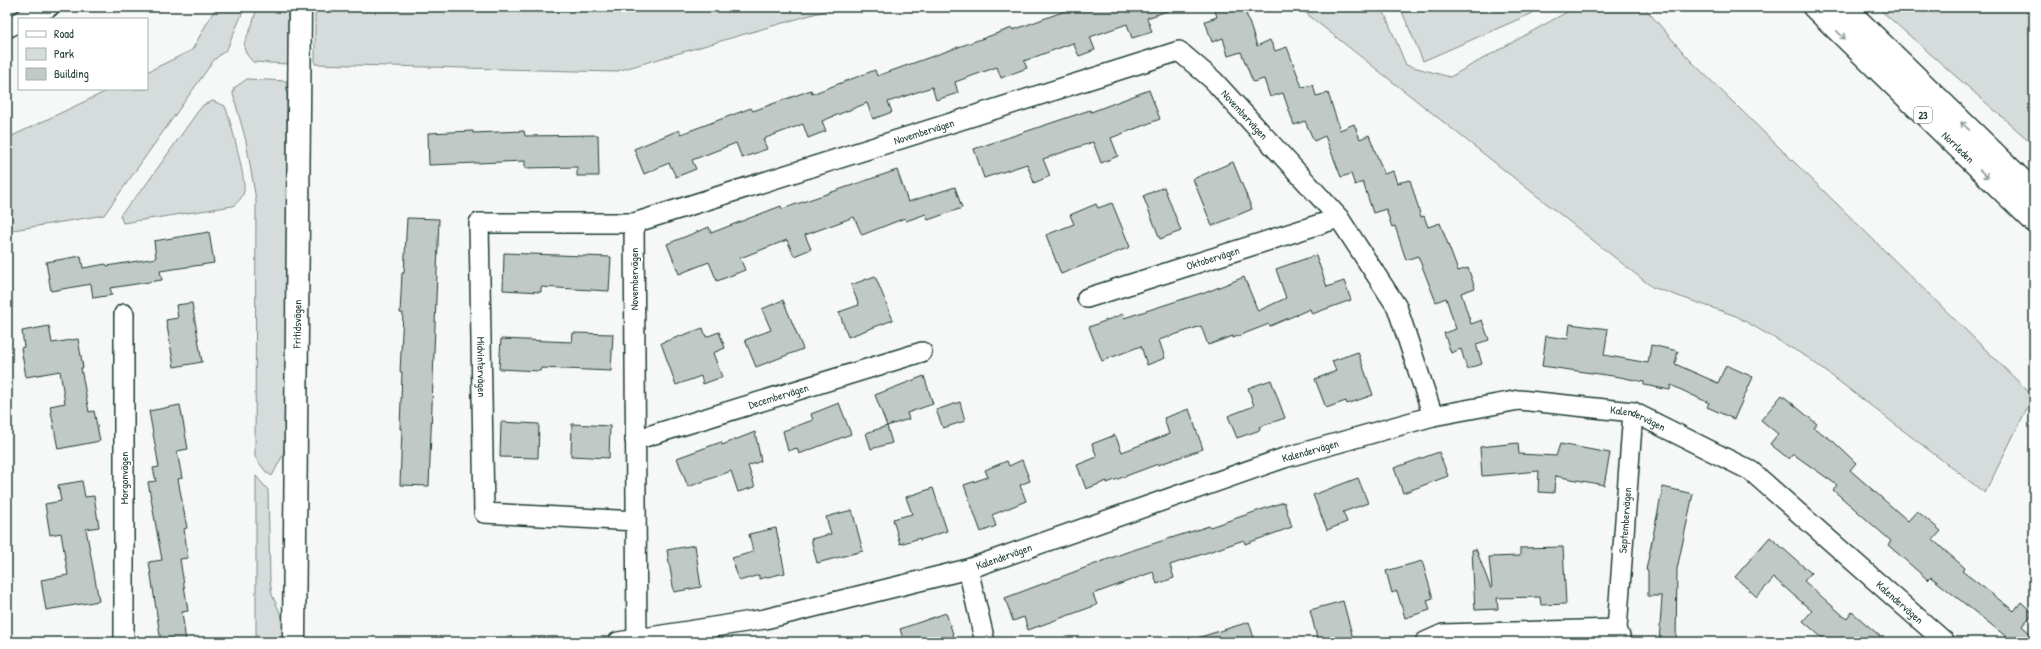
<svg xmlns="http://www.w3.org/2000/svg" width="2041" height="649" font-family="'Patrick Hand',sans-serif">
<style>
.green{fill:#d6dcdb;stroke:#7a8c88}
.building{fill:#c0c9c6;stroke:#1f3d34}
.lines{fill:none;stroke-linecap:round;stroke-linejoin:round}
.minor-casing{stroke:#1f3d34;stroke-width:22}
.tertiary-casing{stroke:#1f3d34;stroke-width:25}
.trunk-casing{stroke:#1f3d34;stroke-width:25}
.minor{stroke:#fff;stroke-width:19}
.tertiary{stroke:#fff;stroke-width:22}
.trunk{stroke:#fff;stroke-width:22}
.oneway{stroke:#8f9e9a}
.labels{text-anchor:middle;stroke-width:4;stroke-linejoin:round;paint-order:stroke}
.shield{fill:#fff;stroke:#627771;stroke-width:1}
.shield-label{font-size:10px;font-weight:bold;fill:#1f3d34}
.street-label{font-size:11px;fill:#1f3d34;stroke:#fff}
</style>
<rect width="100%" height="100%" fill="#f6f7f7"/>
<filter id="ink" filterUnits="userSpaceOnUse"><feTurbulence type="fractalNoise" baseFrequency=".025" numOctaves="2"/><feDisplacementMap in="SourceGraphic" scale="8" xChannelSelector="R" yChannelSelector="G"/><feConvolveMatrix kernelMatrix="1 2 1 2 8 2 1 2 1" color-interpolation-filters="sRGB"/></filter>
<g filter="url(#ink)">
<g class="green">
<path d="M216,7H245L227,49L214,60L104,215L7,231V136H12L111,89H147V72L192,50Z"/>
<path d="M257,7H288V64L253,62C238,46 245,43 252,25C254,20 255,13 257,7Z"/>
<path d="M315,7H838L614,72L315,64Z"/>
<path d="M1298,7H1382L1406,65L1450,77L1576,7H1644L1690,60L2033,396L1985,493L1807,357L1736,316L1652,287Z"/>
<path d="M1400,7H1531L1533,13L1423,61Z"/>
<path d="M1877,7H2034V145Z"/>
<path d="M247,79L287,81L286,432L283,455L272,476L266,472L255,457L256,200L246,141L233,94L234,88Z"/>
<path d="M213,101L225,106C230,118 246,179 244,191C243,197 238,202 233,206L123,223L120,215L145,186L196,114L203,105Z"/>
<path d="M256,476L268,490L270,580L272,595L283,619L284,642H256Z"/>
</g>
<g class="building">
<path d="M1076,7H1169L1170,10L1147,18L1152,32L1132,38L1127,24L1090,37L1095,50L1079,56L1073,43L1024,61L1027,68L1001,78L997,67L955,82L958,93L936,100L932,87L888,102L892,112L873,119L867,103L822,121L826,131L808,138L803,124L763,139L767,149L742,158L736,143L692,160L696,169L676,177L669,163L644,174L634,149L679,130L681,134L751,108L753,111L811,90L812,94L875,70L877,76L1012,28L1013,30Z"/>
<path d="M1214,7H1244L1257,46L1270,40L1275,51L1287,47L1302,87L1313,85L1316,96L1328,93L1340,130L1354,124L1360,139L1369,135L1384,174L1393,171L1397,183L1410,180L1421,217L1424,216L1428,227L1440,223L1458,271L1468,268L1475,288L1461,293L1471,324L1482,320L1489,340L1476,344L1482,364L1467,369L1461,349L1451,353L1444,333L1456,329L1446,298L1436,302L1418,256L1406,260L1395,226L1392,227L1386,209L1373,213L1363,182L1355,185L1351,174L1341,177L1325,136L1314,141L1305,121L1294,125L1283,93L1270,97L1264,79L1253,82L1241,52L1228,56L1223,38L1212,42L1205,21L1217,17Z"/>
<path d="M1149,90L1160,119L1111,138L1118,156L1101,163L1093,142L1043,159L1050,176L1034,183L1027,164L984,178L974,149L1090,110L1091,112Z"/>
<path d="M473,131V133L524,131L525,136L598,135L599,176H577V167L525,168V161L429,165L428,133Z"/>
<path d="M1233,162L1252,209L1212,226L1193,179Z"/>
<path d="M897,170L908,202L955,187L962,208L928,220L926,214L906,221L905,218L862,235L854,217L805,235L811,249L794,256L787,240L740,258L745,270L717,281L709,262L679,274L667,244L709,227L711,233L781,206L782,209Z"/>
<path d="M1164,187L1181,231L1160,239L1143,196Z"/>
<path d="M1112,203L1130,247L1061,274L1046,235L1074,224L1070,215L1096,204L1098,208Z"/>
<path d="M407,218L439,219L429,486L400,485L402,429H400L402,372H400L403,313H400L402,273H404Z"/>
<path d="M209,232L214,263L160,271L162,280L110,288L112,295L93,298L91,284L51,291L46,262L81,256L83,268L106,264L107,266L156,258L154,241Z"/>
<path d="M504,253L611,257L609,291L541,287V292L503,290Z"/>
<path d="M1316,255L1327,287L1344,281L1351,300L1312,314L1310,309L1270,326L1269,324L1233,338V336L1208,345L1201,326L1159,340L1165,358L1147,365L1141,346L1102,361L1089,327L1123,314L1124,318L1202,293V294L1244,277L1258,311L1286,298L1276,269Z"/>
<path d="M875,276L893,320L848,337L839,312L859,305L851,285Z"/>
<path d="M783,300L803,349L756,367L745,340L771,330L762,309Z"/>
<path d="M192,303L202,362L174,367L166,320L178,318L176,305Z"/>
<path d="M1570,324L1608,329L1604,355L1648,363L1651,345L1678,351L1675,364L1718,383L1726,365L1753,377L1734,419L1707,407L1709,403L1671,385L1670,390L1644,385V382L1620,377L1542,366L1546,336L1568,339Z"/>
<path d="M49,326L52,343L78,339L83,368H81L89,412L94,411L100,441L58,449L50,406L65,403L60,371L26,377L21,348L24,347L22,331Z"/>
<path d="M703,328L706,337L719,332L725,348L713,353L722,377L703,384L701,376L676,385L661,343Z"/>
<path d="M573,333L613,334L611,371L541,368L540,371L499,369L501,339L572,342Z"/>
<path d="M1358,352L1373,395L1347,404L1346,401L1326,408L1315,379L1336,371L1332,361Z"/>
<path d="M924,376L933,404L907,413L909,419L887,426L875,395Z"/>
<path d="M1271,380L1285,418L1259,427L1260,430L1237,438L1228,416L1254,406L1248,388Z"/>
<path d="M1782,395L1817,424L1814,428L1833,441L1856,463L1850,470L1908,521L1917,511L1941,531L1933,540L1965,568L1962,571L2014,611L2021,602L2033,613L2022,626L2034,637V642H2013L1931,577L1928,580L1888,545L1891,541L1833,490L1837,485L1793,454L1789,459L1770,444L1778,434L1761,420Z"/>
<path d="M960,402L965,421L943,428L936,410Z"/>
<path d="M839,403L851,434L799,454L797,448L788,451L783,431L813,420L811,414Z"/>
<path d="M180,405L188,449L177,451L182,478L178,479L187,528L184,529L188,558L180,559L188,611L182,612L186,642H161L149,562L162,560L148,482L156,481L153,468L159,467L149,411Z"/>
<path d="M1189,409L1203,449L1158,465V464L1107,483V481L1086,489L1077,465L1097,457L1092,444L1115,435L1122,452L1169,434L1164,418Z"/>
<path d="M501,422L539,424L538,458L500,457Z"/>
<path d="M572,424L610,426L609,458L571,456Z"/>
<path d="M887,426L892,443L871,449L866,433Z"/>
<path d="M755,432L761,461L748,466L755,487L738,492L731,471L688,487L677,458L721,442L722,445Z"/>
<path d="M1518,443L1519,454L1556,456L1560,444L1610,453L1604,485L1555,476L1554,493L1538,492L1539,471L1482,476L1480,447Z"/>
<path d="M1439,452L1448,476L1403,493L1394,468Z"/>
<path d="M1022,460L1030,481L1020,485L1026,501L992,515L996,526L981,532L964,485L988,477L985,470L1007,461L1009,466Z"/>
<path d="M1358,478L1368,503L1343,512L1347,522L1327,530L1313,495Z"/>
<path d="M82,481L85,497L94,496L99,527L86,529L99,601L46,610L41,580L68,575L61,533L50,535L45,504L61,501L58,485Z"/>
<path d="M1663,487L1693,494L1677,569L1676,642H1659L1662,596H1648V571L1646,570Z"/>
<path d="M933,488L947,531L920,540V538L900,544L893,519L912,514L906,497Z"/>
<path d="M1284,502L1292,527L1245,544L1244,540L1170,565L1174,578L1157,584L1153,572L1093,594L1097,605L1028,630L1024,617L1013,621L1005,598L1127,552L1209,526L1210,527Z"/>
<path d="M852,510L863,551L817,563L811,539L831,534L826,517Z"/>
<path d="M776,528L785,573L759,579V575L739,581L732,558L753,552L749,534Z"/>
<path d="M1770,537L1811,573L1804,581L1847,619L1852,612L1887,642H1827L1803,621L1812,611L1774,578L1757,597L1735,577Z"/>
<path d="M695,545L701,587L674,592L667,550Z"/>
<path d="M1563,547L1566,604L1541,605L1540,597L1497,598L1498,609L1475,610L1472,550L1476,549L1491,589L1492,588L1489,557L1520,556V548Z"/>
<path d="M1422,561L1433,598L1427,600L1430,610L1405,618L1397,591L1392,593L1386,571Z"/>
<path d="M1343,601L1354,642H1318L1310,610Z"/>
<path d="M946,613L954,637L940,642H904L900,629Z"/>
<path d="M1249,622L1255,642H1197V638Z"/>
</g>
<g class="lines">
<g class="minor-casing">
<g id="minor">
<path d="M24,19L49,7"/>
<path d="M7,28L19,22"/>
<path id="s1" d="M634,223H479L484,513L636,521"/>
<path id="s2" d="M1087,298L1339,218"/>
<path d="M124,314V642"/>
<path id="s3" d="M635,440L922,352"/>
<path d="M968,569L985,642"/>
<path id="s4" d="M618,642L765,619L968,569L1284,458L1433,416L1519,400L1633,412L1751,471L1945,642"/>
<path id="s5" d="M637,642L634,223L1179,51L1213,80L1339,218L1397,307L1433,416"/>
<path d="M1425,642L1443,634L1617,629"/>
<path id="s6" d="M1622,642L1617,629L1633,412"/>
</g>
</g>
<g class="tertiary-casing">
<g id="tertiary">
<path id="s7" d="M294,642L300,7"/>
</g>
</g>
<g class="trunk-casing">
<g id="trunk">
<path id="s8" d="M1814,7L2034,221"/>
<path d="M1844,7L2034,192"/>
</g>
</g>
<use href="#minor" class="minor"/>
<use href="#tertiary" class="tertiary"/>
<use href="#trunk" class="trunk"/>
</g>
<defs><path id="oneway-shaft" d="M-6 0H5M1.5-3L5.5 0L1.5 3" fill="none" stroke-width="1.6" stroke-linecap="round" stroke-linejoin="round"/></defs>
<g class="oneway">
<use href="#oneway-shaft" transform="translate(1841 35) rotate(44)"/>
<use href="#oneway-shaft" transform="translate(1965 126) rotate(-136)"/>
<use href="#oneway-shaft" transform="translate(1984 174) rotate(44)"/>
</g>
</g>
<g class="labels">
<rect class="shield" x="1914" y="107" width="18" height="16" rx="3"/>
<g class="shield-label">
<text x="1923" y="119">23</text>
</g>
<g class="street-label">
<text dy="4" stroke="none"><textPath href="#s5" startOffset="1082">Novembervägen</textPath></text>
<text dy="4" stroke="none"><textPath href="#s5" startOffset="723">Novembervägen</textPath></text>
<text dy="4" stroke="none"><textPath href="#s8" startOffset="201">Norrleden</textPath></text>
<text dy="4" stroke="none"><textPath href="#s2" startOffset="132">Oktobervägen</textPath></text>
<text transform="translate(634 279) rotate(-90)" y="4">Novembervägen</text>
<text dy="4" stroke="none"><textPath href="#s7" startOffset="318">Fritidsvägen</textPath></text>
<text dy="4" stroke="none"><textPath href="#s1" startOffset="299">Midvintervägen</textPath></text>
<text dy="4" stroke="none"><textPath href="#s3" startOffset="150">Decembervägen</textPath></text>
<text dy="4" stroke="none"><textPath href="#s4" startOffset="1056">Kalendervägen</textPath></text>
<text dy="4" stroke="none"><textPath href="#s4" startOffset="720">Kalendervägen</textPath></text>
<text transform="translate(124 478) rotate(-90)" y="4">Morgonvägen</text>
<text dy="4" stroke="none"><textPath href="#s6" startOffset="123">Septembervägen</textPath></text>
<text dy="4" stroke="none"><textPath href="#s4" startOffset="396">Kalendervägen</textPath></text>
<text dy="4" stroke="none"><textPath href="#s4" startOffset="1380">Kalendervägen</textPath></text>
</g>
</g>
<rect width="2041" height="649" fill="none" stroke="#fff" stroke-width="24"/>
<rect x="12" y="12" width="2017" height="625" fill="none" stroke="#1f3d34" stroke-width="1.5" filter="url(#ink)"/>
<rect x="18" y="18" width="130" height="72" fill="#ffffff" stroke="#a5b1ae"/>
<rect x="26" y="31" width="20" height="6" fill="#ffffff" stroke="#a5b1ae"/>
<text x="54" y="38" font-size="12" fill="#1f3d34">Road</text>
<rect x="26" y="48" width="20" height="12" fill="#d6dcdb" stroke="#a5b1ae"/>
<text x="54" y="58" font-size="12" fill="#1f3d34">Park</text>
<rect x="26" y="68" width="20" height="12" fill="#c0c9c6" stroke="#a5b1ae"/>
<text x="54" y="78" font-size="12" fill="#1f3d34">Building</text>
</svg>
